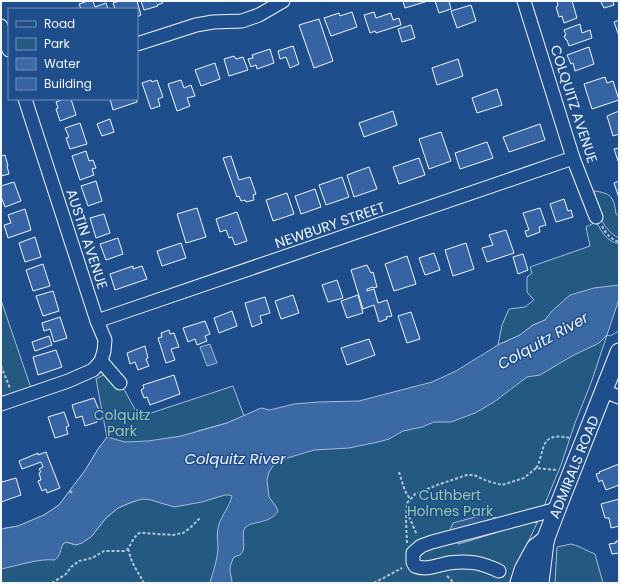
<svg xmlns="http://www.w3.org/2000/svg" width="620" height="584" font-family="Poppins,sans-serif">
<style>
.green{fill:#245a82;stroke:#a8bbd7}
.parking{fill:#305b95;stroke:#a8bbd7}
.water{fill:#3b69a3;stroke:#a8bbd7}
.pier{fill:#1f4e8c;stroke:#a8bbd7}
.building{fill:#3563a3;stroke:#f2f6ff}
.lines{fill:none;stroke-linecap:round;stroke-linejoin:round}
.minor-casing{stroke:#f2f6ff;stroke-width:15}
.major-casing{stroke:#f2f6ff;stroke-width:19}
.highway-casing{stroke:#f2f6ff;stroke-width:21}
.path{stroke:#b3c4dc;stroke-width:2;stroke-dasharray:3 2;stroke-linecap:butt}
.minor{stroke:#1f4e8c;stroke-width:13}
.major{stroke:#1f4e8c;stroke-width:17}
.highway{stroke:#1f4e8c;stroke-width:19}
.labels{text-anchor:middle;stroke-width:3;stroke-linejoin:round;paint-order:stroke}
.street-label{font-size:14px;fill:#f2f6ff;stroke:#1f4e8c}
.park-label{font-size:14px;fill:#97c8a6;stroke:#1f4e8c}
.water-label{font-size:15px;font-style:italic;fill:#f2f6ff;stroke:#1f4e8c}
</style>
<rect width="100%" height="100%" fill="#1f4e8c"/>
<g class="green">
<path d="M594,191C611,193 614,197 616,214L619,216V238C609,234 600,221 598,210C596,204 596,197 594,191Z"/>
<path d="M596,222C604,234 605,240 619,244V290L533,325L520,335L498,345L502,325L509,309L525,307L534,300L527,292V277L532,273L530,267L590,246L586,227Z"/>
<path d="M1,300L31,388L1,398Z"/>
<path d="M619,328L607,335L591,383L575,423L561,465L537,523L509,583H1V559L63,544L66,542L76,545L91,537L106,518L118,508L132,502Z"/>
<path d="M107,373L125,391L139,417L233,386L244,416L227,423L198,431L36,524L1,529L18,526L44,515L59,505L86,469L98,449L107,438L96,379Z"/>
<path d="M571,544C580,546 587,551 595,554L603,583H555L557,547Z"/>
</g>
<path class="parking" d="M542,508L537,523L529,521L524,522L495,533L459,544L452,540L450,530L453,523L490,513L492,517L497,518Z"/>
<g class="water">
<path d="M619,285V328L607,335L599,343L572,356L540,375L527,377L494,402L475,413L451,422H434L422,427L403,431L389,439L378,442L349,448L314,450L281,460L273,466L269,472L267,480L269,497L275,505L278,511C269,525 252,520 245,528C240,534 248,549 240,555C238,556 236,556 234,557C232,561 230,565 230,570C230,574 232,578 232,583H210C213,572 217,561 218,549C218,541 216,533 219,524C222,515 230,506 232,496L229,495H225L202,502L174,507L151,500L142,499L132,502L118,508L106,518L91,537L82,543L76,545L66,542L63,544C60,550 61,555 55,560C39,558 17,566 1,569V529L18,526L44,515L59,505L86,469L98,449L107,437L125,442L148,441L181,436L227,423L261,408L270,410L294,404L319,402L359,401L432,382L456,371L498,345L520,335L533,325L545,320L551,312L570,295L594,288Z"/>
<path d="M210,344L217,363L207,366L200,347Z"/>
</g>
<path class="pier" d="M619,299V331L610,336L607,335Z"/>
<g class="building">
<path d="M88,1H93L95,7L106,3L108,9H81L79,4Z"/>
<path d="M120,1H137L141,15L137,17V9H115L113,3Z"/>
<path d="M141,1H162L163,3L157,5L158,6L144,10Z"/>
<path d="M403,1H428L405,8Z"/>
<path d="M435,1H449L451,9L439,13Z"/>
<path d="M557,1H572L577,18L564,23L562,16L559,17L556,7L558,6Z"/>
<path d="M604,1H613L614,5L604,8L601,2Z"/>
<path d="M471,5L476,21L457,28L451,11Z"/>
<path d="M352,12L357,27L331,36L324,18L339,13L340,16Z"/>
<path d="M374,12L376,18L391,13L393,20L399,18L401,25L376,33L375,31L370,33L364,15Z"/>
<path d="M319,19L333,61L314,68L299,25Z"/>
<path d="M619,20V36L614,22Z"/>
<path d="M580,24L582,33L590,30L592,38L569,46L567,40H566L564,36L566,35L564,30Z"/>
<path d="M411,25L415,38L402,42L398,29Z"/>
<path d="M293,46L299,64L290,68L286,57L280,59L278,51Z"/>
<path d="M589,47L594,64L575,71L573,63L571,64L567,55Z"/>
<path d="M270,49L274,63L257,69L256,65L251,67L248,59L253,58L252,55Z"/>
<path d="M234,56L236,59L243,57L248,70L229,76L224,59Z"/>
<path d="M458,59L463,76L437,85L432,68Z"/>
<path d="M215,63L220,79L201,86L195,70Z"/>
<path d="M605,77L607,83L613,81L619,100L592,109L584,84Z"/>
<path d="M151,80L152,82L157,80L163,97L158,99L160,106L151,109L142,83Z"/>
<path d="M181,80L184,88L191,85L195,96L187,98L190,106L177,111L168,84Z"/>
<path d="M497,89L502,105L477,113L472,98Z"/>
<path d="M64,99H71L76,115L60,121L56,109L58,108L56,102Z"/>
<path d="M110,99H136L137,102L113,110Z"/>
<path d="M393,111L397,125L364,137L359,123Z"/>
<path d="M619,111V134L613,136L607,116Z"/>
<path d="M110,119L114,132L102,136L97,124Z"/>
<path d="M80,123L87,144L70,149L66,138L69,137L65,128Z"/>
<path d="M540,124L545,140L509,152L503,137Z"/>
<path d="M441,132L451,161L429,169L419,139Z"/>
<path d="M487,142L493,158L460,169L455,153Z"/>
<path d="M619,148V161H618L614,149Z"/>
<path d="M86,151L89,161L93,160L96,168L92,169L94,175L80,180L72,156Z"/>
<path d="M5,155L8,166H7L9,174L1,176V156Z"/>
<path d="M231,156L239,180L250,177L256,194L253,195L254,200L246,202L245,200L241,201L239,196L237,197L223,158Z"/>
<path d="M419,158L425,175L399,184L393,167Z"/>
<path d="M369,167L377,189L354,197L347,175Z"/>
<path d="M342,177L349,197L326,205L319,185Z"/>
<path d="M96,181L102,201L88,206L81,186Z"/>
<path d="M619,181V198L614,183Z"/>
<path d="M14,182L21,201L5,207L2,199H1V186Z"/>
<path d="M315,189L321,207L301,214L295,196Z"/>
<path d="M287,193L294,214L273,221L266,200Z"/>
<path d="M564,199L568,211L571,210L573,217L556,222L550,204Z"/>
<path d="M197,208L206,237L186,243L177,214Z"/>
<path d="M540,208L546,225L539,227L540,232L527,237L525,231L529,230L523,213Z"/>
<path d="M25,209L31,230L8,238L4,225L11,223L8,215Z"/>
<path d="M237,212L247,241L235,245L232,237L229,238L226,230L220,232L216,219Z"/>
<path d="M104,214L110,233L96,238L90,218Z"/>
<path d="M506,230L514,253L487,262L482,248L493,245L489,235Z"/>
<path d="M35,237L41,257L25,262L19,243Z"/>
<path d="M118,238L123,254L106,260L100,244Z"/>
<path d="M181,243L186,258L162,266L157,251Z"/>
<path d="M466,243L474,269L453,276L445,250Z"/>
<path d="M434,253L440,270L425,275L419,258Z"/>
<path d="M523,254L528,270L518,274L513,257Z"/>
<path d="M407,256L416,284L394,291L385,264Z"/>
<path d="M43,264L50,286L33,291L26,270Z"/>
<path d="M367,265L371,273L373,272L377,287L374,288L373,287L367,289V291L374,289L378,303L387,300L392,316L386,317L387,319L379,322L374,305L363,309L351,270Z"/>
<path d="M133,266V269L142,266L147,279L115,290L110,274Z"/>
<path d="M337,280L343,298L328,302L322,285Z"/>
<path d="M53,291L59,311L43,316L36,296Z"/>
<path d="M293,295L299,313L281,319L275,301Z"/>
<path d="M358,295L363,313L347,318L341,301Z"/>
<path d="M265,297L270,313L260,316L262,323L252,327L245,303Z"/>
<path d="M232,311L237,326L219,333L214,318Z"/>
<path d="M411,312L420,339L407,343L398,316Z"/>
<path d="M60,317L67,338L54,342L50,329L44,331L42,323Z"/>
<path d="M205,321L210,334L205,336L207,341L197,345L195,339L188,342L183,328Z"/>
<path d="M169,330L170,334L174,333L179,347L171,349L175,360L166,363L158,338L162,337L161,333Z"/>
<path d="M49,336L52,345L35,351L32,342Z"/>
<path d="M369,339L375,355L347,365L341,348Z"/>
<path d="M145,346L148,358L146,359L149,366L138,370L135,362L130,364L127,353Z"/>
<path d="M56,350L62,367L38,375L33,357Z"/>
<path d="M174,375L180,394L150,405L147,397L144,398L141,390L144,388L143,385Z"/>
<path d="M94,398L99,410L94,412L97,422L85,426L82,416L76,418L72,405Z"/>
<path d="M64,412L69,426L66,427L68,434L55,438L48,417Z"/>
<path d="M46,452L60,488L47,493L46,489L42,491L38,481L41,480L39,473L41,472L39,469L43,467L41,462L22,469L19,461L38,453V455Z"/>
<path d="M619,464V485L606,490L602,480L599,482L596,474L600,473L599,472Z"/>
<path d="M1,478L2,482L16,478L21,495L1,502Z"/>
<path d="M619,499V526L611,528L609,518H605L601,504Z"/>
<path d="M616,541H619V553L612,554L609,544L616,543Z"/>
</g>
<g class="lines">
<g class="minor-casing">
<g id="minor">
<path d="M524,1L573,158L596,217"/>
<path d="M1,26L9,50"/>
<path d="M137,44L196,25L213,22L242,21L259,15L283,1"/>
<path d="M97,321L573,158"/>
<path d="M101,361L120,383"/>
<path d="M604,391L619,397"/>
<path d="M1,404L68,381L93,370L101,361L104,351L105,340L97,321L25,99"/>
<path d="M499,571C482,563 469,560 449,563C437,565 427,571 415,566L413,562V553L421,546L432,542L557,509"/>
</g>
</g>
<g class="major-casing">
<path id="major" d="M540,554L557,509L619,352"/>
</g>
<g class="highway-casing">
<g id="highway">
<path d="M520,583L524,570L536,548L544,542"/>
<path d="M539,583L544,542"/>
</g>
</g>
<g class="path">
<path d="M602,226C606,234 611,239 619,242"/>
<path d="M1,366L10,388"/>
<path d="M536,468C537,466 539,464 539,462C543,453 542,438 555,437C560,436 566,437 571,438"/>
<path d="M399,472L405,491L410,499"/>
<path d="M70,491L72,493"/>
<path d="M407,512L417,535"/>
<path d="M407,543L406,520L407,503L415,494L437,485L467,475H474L487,481L502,485L524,478L536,468L557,470"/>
<path d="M128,549L132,562L144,583"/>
<path d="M447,576L454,583"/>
<path d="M52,583L66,574L71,567L79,561L92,558L104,551H124L128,549L134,538L139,533H144L173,535L183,533L190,528L200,518"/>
<path d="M374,583L402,568"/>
</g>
<use href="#minor" class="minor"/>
<use href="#major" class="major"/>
<use href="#highway" class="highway"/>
</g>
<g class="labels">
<g class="street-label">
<text transform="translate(574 104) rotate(72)" y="5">COLQUITZ AVENUE</text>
<text transform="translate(330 225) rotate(-19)" y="5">NEWBURY STREET</text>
<text transform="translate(87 239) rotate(72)" y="5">AUSTIN AVENUE</text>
<text transform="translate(574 467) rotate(-68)" y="5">ADMIRALS ROAD</text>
</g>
<g class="park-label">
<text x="122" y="420">Colquitz<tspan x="122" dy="16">Park</tspan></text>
<text x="450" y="500">Cuthbert<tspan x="450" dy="16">Holmes Park</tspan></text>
</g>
<g class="water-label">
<text transform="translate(543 341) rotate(-29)" y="5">Colquitz River</text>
<text x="235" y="464">Colquitz River</text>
</g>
</g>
<rect width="620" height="584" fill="none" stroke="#f2f6ff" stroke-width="4"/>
<rect x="8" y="8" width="130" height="92" fill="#1f4e8c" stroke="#7391ba"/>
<rect x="16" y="21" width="20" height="6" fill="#1f4e8c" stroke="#7391ba"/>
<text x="44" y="28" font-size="12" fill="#f2f6ff">Road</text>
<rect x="16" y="38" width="20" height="12" fill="#245a82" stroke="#7391ba"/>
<text x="44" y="48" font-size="12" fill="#f2f6ff">Park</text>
<rect x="16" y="58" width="20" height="12" fill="#3b69a3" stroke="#7391ba"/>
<text x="44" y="68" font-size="12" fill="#f2f6ff">Water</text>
<rect x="16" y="78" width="20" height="12" fill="#3563a3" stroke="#7391ba"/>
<text x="44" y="88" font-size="12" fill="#f2f6ff">Building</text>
</svg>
